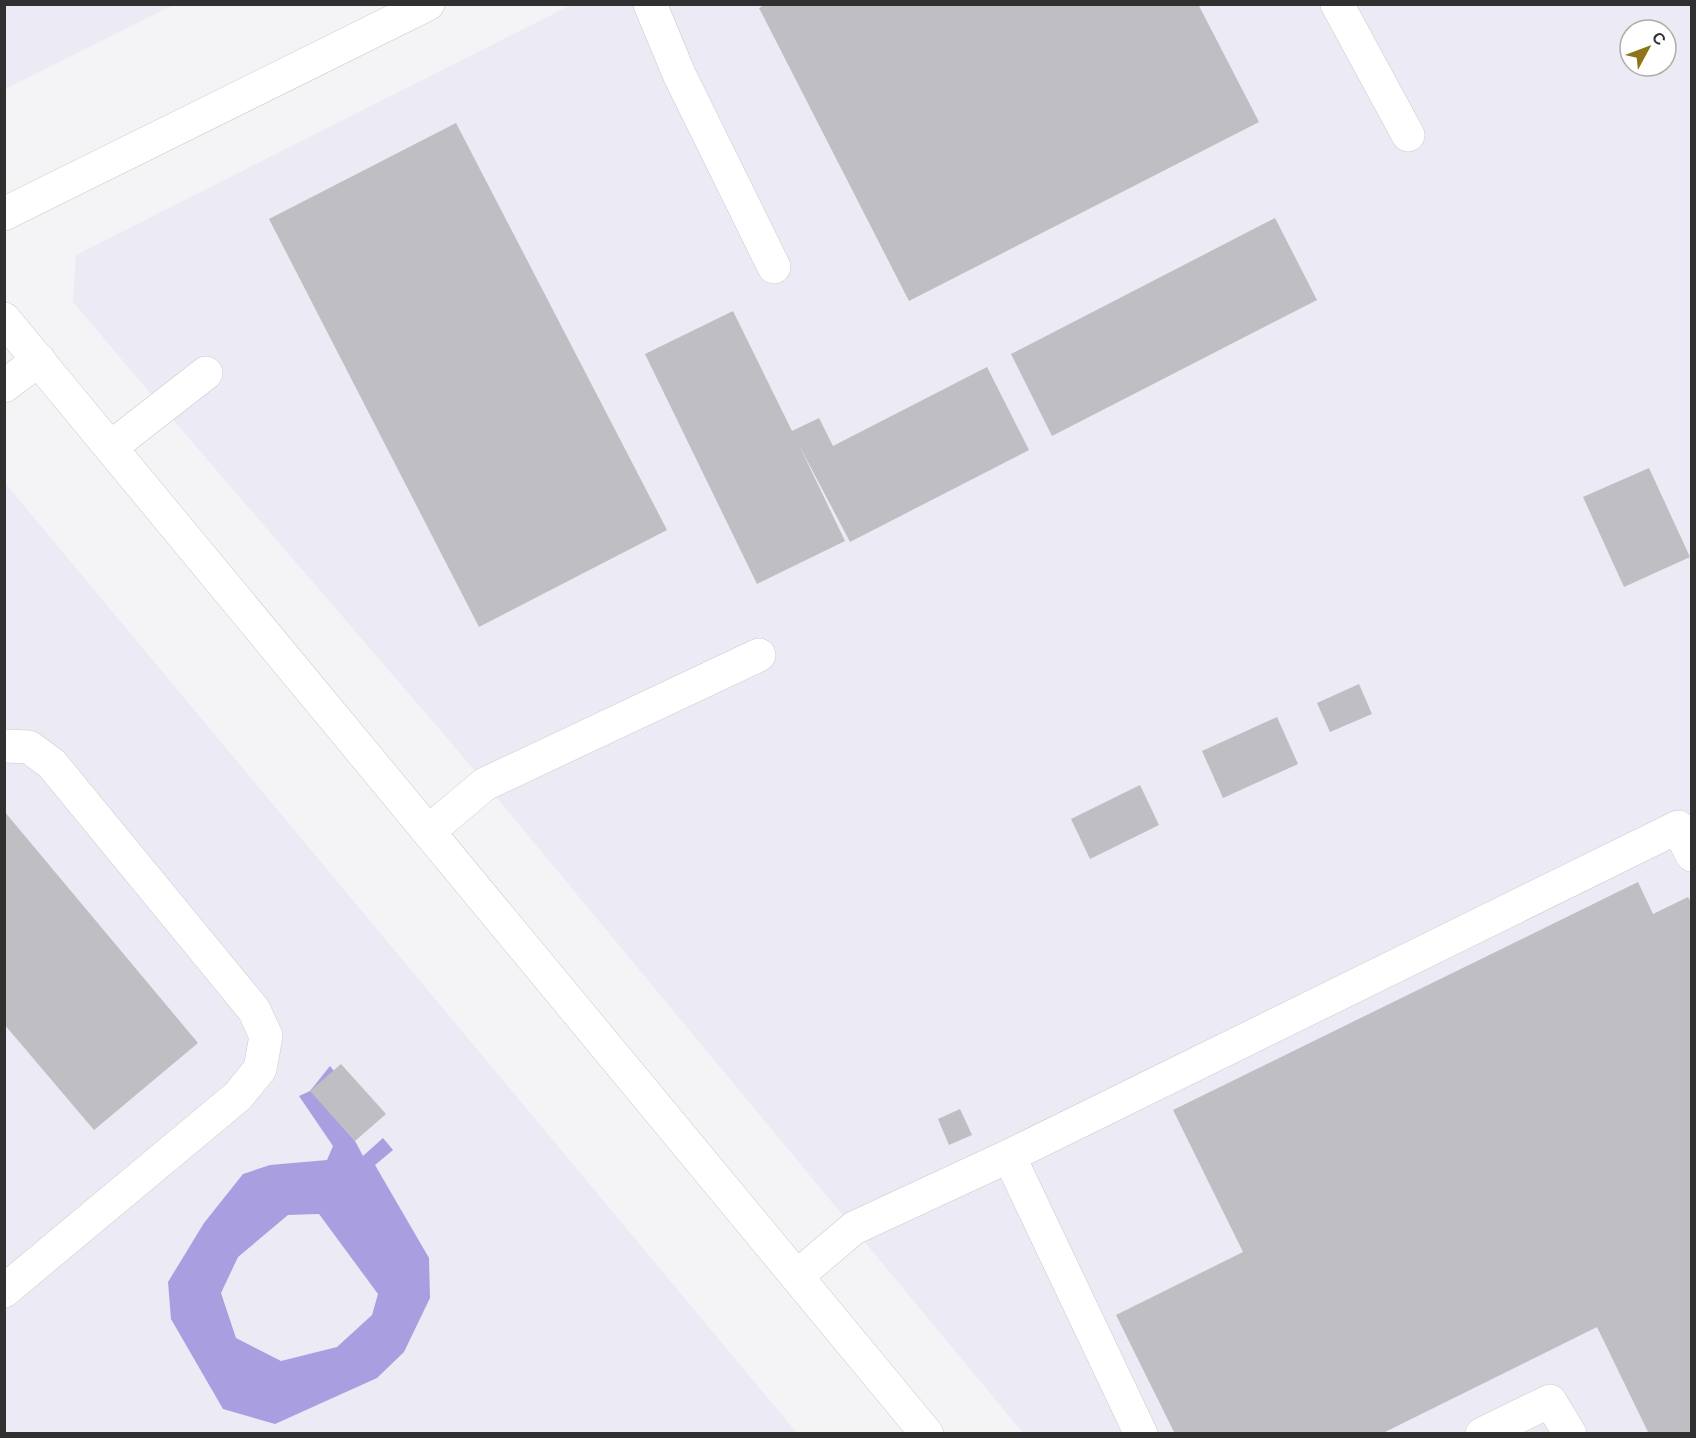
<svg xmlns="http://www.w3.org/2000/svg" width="1696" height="1438" font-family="'DM Sans',sans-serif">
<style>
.built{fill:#ebeaf5;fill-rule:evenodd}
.water{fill:#a99fe0;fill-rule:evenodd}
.building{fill:#bfbec2}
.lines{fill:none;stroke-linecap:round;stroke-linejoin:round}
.minor-casing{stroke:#cbcbce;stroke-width:34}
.minor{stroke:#fff;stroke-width:33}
</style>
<rect width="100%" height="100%" fill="#f4f4f7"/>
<g class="built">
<path d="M5,4H173V5L5,89Z"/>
<path d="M571,5H1691V1433H1023L459,752L162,407L73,302L76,255ZM1630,30H1666V66H1630Z"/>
<path d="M5,483L797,1433H5Z"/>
</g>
<path class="water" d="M330,1066L345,1085L324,1106L355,1141L363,1156L383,1138L393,1150L375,1165L429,1258L430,1298L404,1352L377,1378L275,1424L223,1409L171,1319L168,1282L204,1223L243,1174L270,1165L327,1160L333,1146L299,1096L310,1091ZM319,1214L378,1294L372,1315L337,1347L281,1361L236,1338L221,1293L238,1257L288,1215Z"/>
<g class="building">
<path d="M766,4H1198L1259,122L909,301L759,8Z"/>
<path d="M456,123L667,530L479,627L269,219Z"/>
<path d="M1275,218L1317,300L1052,436L1011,354Z"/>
<path d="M733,311L792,431L819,418L833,446L987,367L1029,450L850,542L799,445L845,541L757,584L645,354Z"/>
<path d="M1649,468L1690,557L1624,587L1583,497Z"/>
<path d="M1359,684L1372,714L1330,732L1317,703Z"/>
<path d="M1277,717L1298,764L1223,798L1202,751Z"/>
<path d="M1140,785L1159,825L1090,859L1071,819Z"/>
<path d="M4,811L198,1043L94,1130L4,1024Z"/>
<path d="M1638,882L1653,914L1688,897L1692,904V1434H1649L1597,1327L1381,1434H1175L1116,1315L1243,1252L1173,1110Z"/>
<path d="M341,1064L386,1114L355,1141L310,1091Z"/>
<path d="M960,1109L972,1135L949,1145L938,1119Z"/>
</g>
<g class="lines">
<g class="minor-casing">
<g id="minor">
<path d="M650,4L679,74L774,267"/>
<path d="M1337,4L1408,135"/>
<path d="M4,214L428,4"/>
<path d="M4,319L927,1434"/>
<path d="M4,386L39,360"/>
<path d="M111,447L206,373"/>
<path d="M4,746L29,747L52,764L254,1010L266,1036L260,1069L238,1096L4,1291"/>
<path d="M429,831L485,784L759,655"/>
<path d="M1009,1156L1141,1434"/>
<path d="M797,1276L854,1228L1009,1156L1678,827L1692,855"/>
<path d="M1482,1434L1550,1401L1570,1434"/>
</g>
</g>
<use href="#minor" class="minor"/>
</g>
<rect width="1696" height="1438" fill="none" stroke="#303031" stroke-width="12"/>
<g transform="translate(1648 48) rotate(49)"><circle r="28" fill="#ffffff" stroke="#acacad" stroke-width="1.5"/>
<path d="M0-4.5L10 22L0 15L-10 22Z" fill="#8e7419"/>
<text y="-9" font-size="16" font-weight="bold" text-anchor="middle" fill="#303031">С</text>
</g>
</svg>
